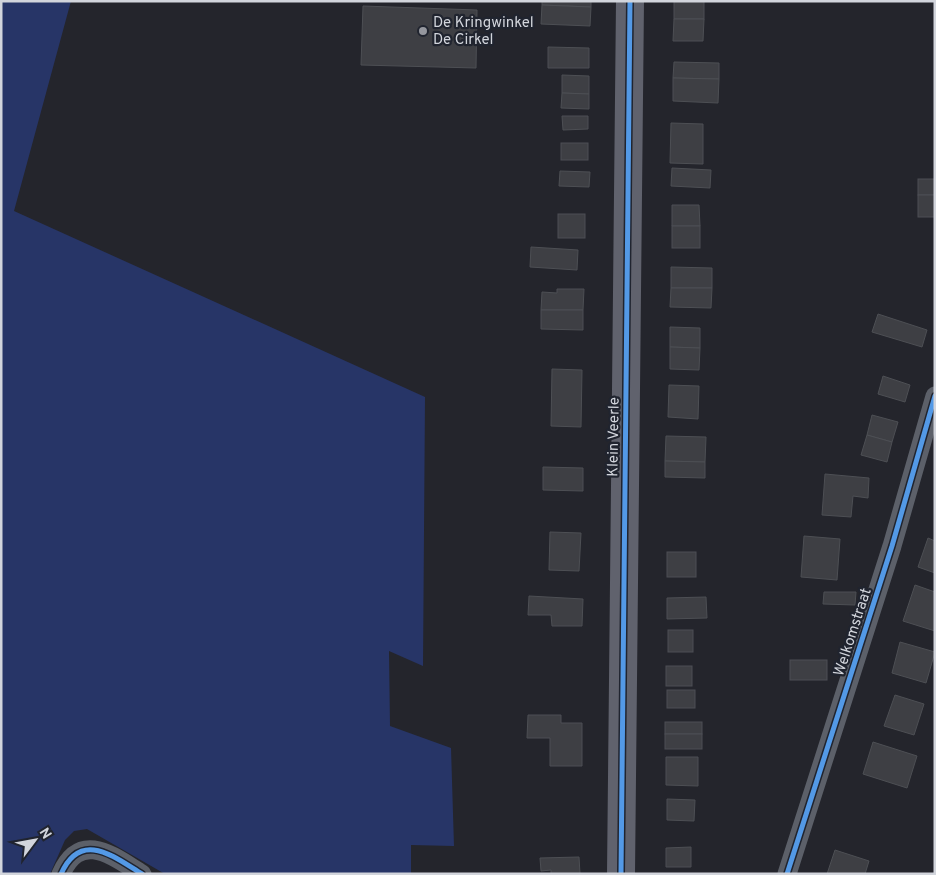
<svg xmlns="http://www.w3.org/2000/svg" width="936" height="875" font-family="Overpass,sans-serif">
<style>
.green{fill:#273567}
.building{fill:#3e3f44;stroke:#4d4f54}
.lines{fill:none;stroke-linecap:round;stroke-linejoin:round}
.minor{stroke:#5c6069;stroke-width:19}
.secondary{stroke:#60626d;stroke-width:28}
.cycleway-casing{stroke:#20242f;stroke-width:8}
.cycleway{stroke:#5399e6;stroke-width:5}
.poi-dot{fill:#95979e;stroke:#20242f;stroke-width:2}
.labels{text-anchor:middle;stroke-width:4.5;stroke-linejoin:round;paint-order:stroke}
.poi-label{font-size:15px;fill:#d2d5dc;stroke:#20242f;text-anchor:start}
.street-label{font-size:15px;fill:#d2d5dc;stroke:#20242f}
</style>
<rect width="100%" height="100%" fill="#24252c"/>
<path class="green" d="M1,1H71L14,211L425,397L423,666L389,651L390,726L451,748L454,846L411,845V874H165L87,829L74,831L65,840L50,874H1Z"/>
<g class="building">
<path d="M542,1H591V7L542,5Z"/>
<rect x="674" y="1" width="30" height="18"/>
<path d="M542,5L591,7L590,26L541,24Z"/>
<path d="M363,6L477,10L476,68L361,65Z"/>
<path d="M674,19H704L703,41H673Z"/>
<path d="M548,47L589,48V68H548Z"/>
<path d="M674,62L719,63V79L673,78Z"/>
<path d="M562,75L589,76V94L562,93Z"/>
<path d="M673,78L719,79L718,103L673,101Z"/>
<path d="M562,93L589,94V109L561,108Z"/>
<path d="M562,116H588V129L563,130Z"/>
<path d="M671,123L703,124V164L670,163Z"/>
<rect x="561" y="143" width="27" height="17"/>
<path d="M672,168L711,170L710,188L671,186Z"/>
<path d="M560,171L590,172L589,187L559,186Z"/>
<rect x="918" y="179" width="17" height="16"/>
<rect x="918" y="195" width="17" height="22"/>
<path d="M672,205H699L700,226H672Z"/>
<rect x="558" y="214" width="27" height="24"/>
<rect x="672" y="226" width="28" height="22"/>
<path d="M531,247L578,250L577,270L530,267Z"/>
<path d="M671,267L712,268V288H671Z"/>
<path d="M671,288H712L711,308L670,307Z"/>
<path d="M557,289H584L583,310H541L542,292L557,293Z"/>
<path d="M541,310H583V330L541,329Z"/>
<path d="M878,314L927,330L922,347L872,332Z"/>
<path d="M670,327L700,328V348L670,347Z"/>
<path d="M670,347L700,348L699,370L670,369Z"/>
<path d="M552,369L582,370L581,427L551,426Z"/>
<path d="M883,376L910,385L905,402L878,394Z"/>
<path d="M669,385L699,386L698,419L668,417Z"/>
<path d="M872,415L898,422L892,442L867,435Z"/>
<path d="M867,435L892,442L887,462L861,455Z"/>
<path d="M666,436L706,437L705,462L665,461Z"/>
<path d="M665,461L705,462V478L665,477Z"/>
<path d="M543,467L583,468V491L543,490Z"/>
<path d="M825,474L869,478L868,498L853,496L851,517L822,515Z"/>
<path d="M550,532L581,533L579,571L549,570Z"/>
<path d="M804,536L840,539L837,580L801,577Z"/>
<path d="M928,538L935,541V573L918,567Z"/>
<rect x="667" y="552" width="29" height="25"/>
<path d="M915,585L935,592V631L903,621Z"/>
<path d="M824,592H856L855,605L823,604Z"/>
<path d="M529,596L583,599L582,626H552L551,615H528Z"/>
<path d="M706,597L707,618L667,619V598Z"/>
<rect x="668" y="630" width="25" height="22"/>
<path d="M900,642L935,652L926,683L892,673Z"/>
<rect x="790" y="660" width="37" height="20"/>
<rect x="666" y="666" width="26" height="20"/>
<rect x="667" y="690" width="28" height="18"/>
<path d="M895,695L924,704L914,735L884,726Z"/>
<path d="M528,715H561V723H582V766H550V738H527Z"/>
<rect x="665" y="722" width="37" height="12"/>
<rect x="665" y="734" width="37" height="15"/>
<path d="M873,742L917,756L907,788L863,774Z"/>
<path d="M666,757H698V786L666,785Z"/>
<path d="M667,799L695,800L694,821L667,820Z"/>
<path d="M691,847V867H666V848Z"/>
<path d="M835,850L869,861L865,874H827Z"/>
<path d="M579,857L580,874H551V870L541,871L540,858Z"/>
</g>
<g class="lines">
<g class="minor">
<path d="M61,874C81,829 114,857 142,874"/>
<path d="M787,874L892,546L935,396"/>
</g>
<path class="secondary" d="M621,874L630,1"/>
<g class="cycleway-casing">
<g id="cycleway">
<path d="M61,874C81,829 114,857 142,874"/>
<path d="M621,874L630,1"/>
<path d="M787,874L892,546L935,396"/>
</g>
</g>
<use href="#cycleway" class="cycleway"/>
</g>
<circle class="poi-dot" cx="423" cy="31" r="5"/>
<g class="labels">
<g class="poi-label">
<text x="433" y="27">De Kringwinkel<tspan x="433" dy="17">De Cirkel</tspan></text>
</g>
<g class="street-label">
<text transform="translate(613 437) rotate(-89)" y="5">Klein Veerle</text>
<text transform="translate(852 632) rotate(-72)" y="5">Welkomstraat</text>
</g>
</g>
<rect width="936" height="875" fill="none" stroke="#d2d5dc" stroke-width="5"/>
<g transform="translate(35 840) rotate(58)" stroke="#20242f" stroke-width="4" paint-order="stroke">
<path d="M0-4L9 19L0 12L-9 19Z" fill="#d2d5dc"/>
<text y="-8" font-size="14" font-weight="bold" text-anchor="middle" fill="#d2d5dc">N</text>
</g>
</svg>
